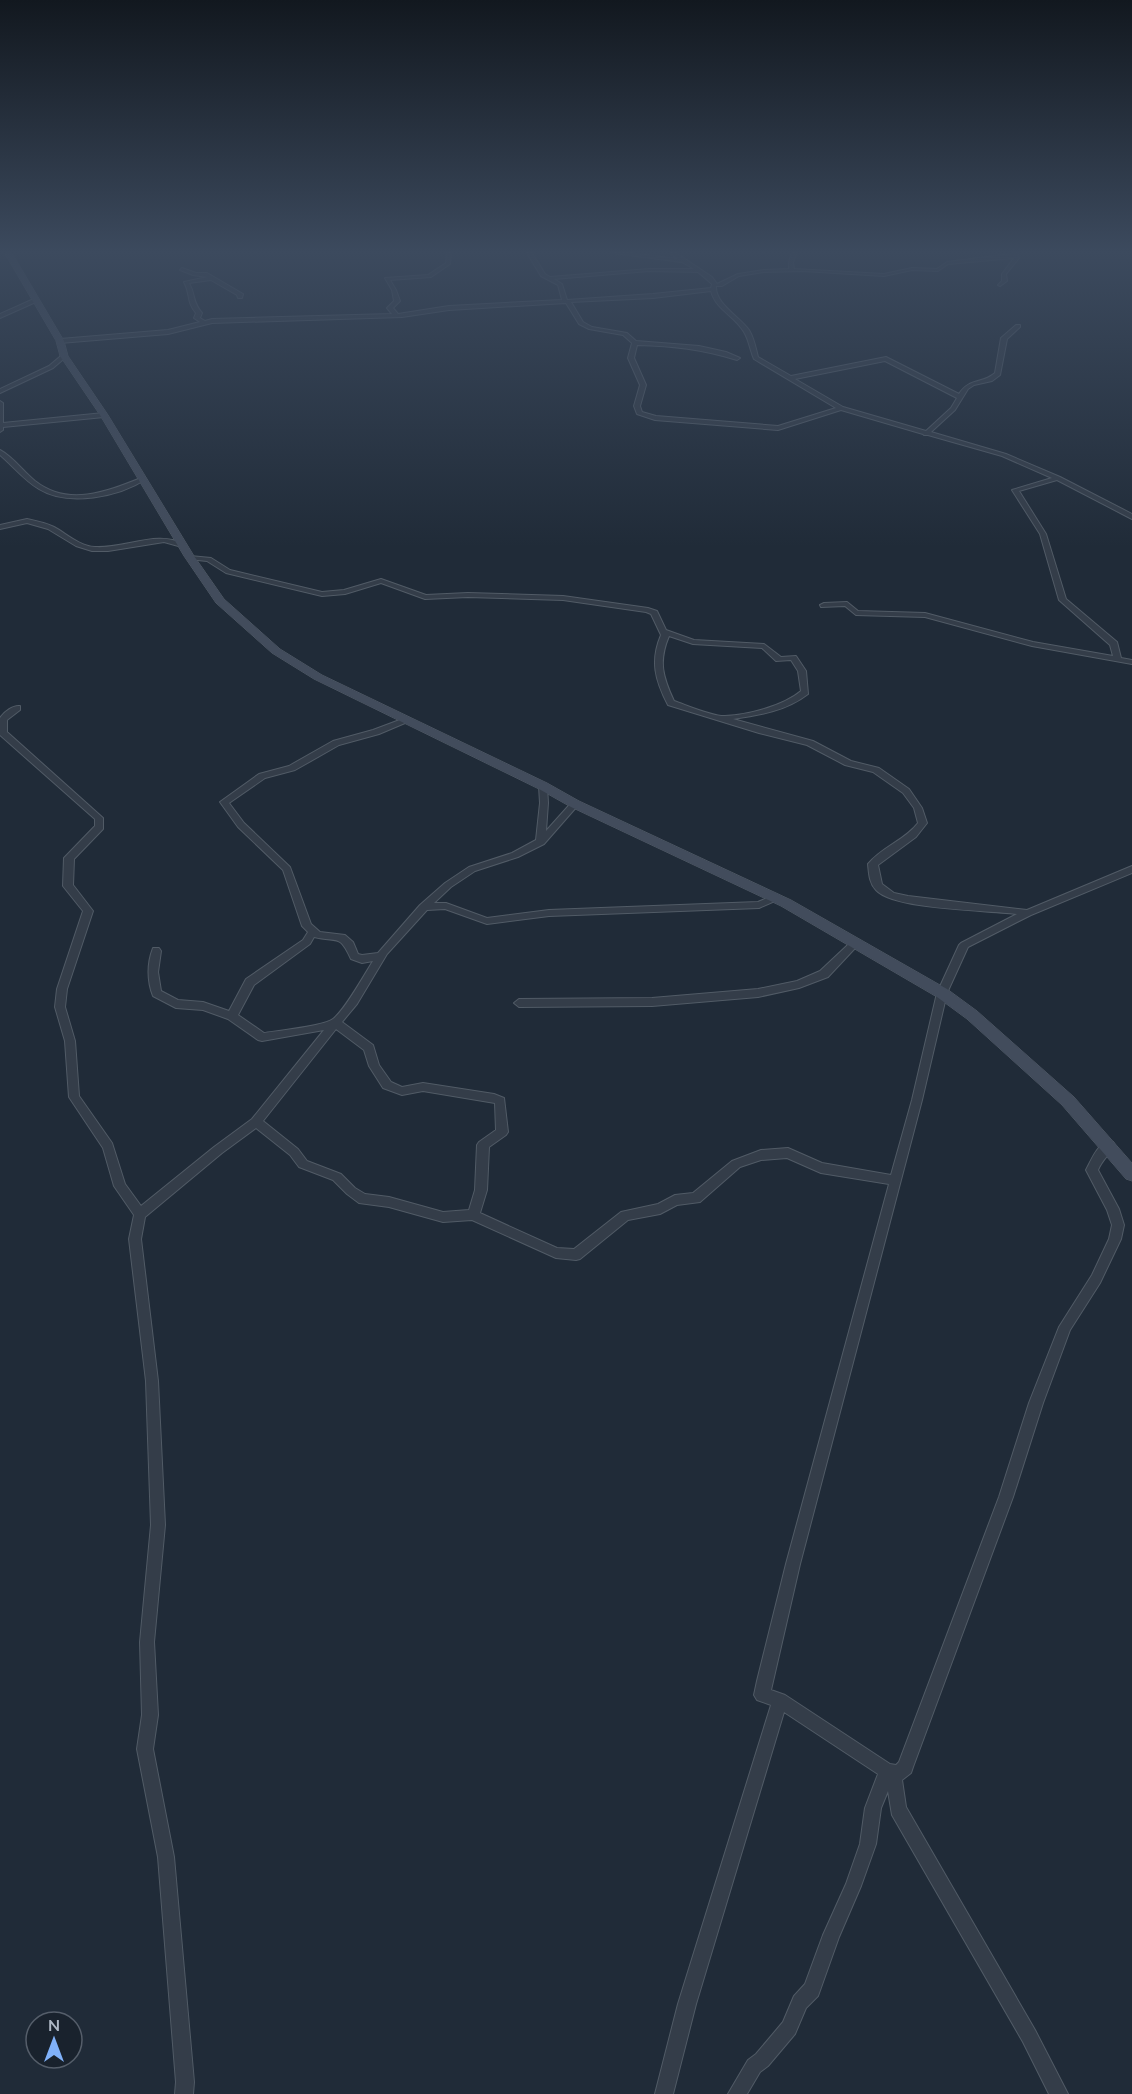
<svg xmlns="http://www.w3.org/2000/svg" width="1132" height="2094" font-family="Mulish,sans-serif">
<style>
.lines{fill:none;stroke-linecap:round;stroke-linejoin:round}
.street-casing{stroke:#515b66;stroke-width:2}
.secondary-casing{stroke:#515b66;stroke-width:1}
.street{fill:#343d49;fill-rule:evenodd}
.secondary{fill:#424c5c;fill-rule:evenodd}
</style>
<rect width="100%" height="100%" fill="#202b38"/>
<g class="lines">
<g class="street-casing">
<g id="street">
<path d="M447,253H451L450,264L431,277L390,280L396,290L400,301L393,308L398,314L449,306L562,300L558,285L541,276L527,253H532L545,274L550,277L649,269H694L682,262L613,253H630L678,259L670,253H676L712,277L717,284L738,274L764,270L789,269V262L792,253H797L793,262L794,269L884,274L912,268L937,269L947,262L1019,253L1017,256L1019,258L1006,274L1007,281L1000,286L998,285L1002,281V274L1014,258L948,264L938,271L912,270L884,276L803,271L764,272L739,276L722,286H716C715,304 739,316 749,330C754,338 756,349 758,357L791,376L886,357L959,394C969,378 982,384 995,373L1001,338L1016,325H1020V327L1007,339L1000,375L992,381L974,385L968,389L955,410L931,432L1006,454L1060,477L1132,514V519L1130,518L1057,480L1019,491L1046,534L1066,599L1117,642L1121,658L1132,660V664L1032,646L925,617L856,615L845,606L821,607L820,605L824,603L847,602L858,611L925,613L1033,642L1113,656L1110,645L1059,600L1040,534L1012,490L1052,478L1002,456L928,435H924L923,434L841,410L778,430L655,420L637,414L634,406L640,385L628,358L632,343L623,335L589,329L579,324L566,303L449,310L402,317L212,323L168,334L60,343L57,341L60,339L168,330L200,322L194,318L196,313C186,301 191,295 184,282L207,277L193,275L180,270L182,268L196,273H207L243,294L242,298H238L237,295L211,280L189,283C196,296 192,301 202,313L200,318L205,321L212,319L392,314L387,308L394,301L392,290L385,278L428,275L446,263ZM649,271L698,272L712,284L711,288L653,294L567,300L562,284L554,279ZM711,291C716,310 734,315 744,332C749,340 750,350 754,359L836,408L778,426L656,416L642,412L640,406L646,385L634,358L637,345C673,346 702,349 737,360L740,358L726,352L699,346L636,341L627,333L592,327L583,322L571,302L653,298ZM885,361L957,398L951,408L926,431L843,407L795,379Z"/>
<path d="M36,298L38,301L0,318V314Z"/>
<path d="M62,355L67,356L53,368L0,393V389L49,366Z"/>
<path d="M0,401L3,403V423L104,413L107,415L104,417L3,427V430L0,432Z"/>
<path d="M0,450C13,457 23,471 35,481C68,507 106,492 141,478L146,479C119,497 68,507 39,489C24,480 13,466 0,455Z"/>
<path d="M27,519C36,521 46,523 54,527C67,534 79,546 95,547C124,549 159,529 185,545L182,547L164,542L108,551H92L76,546L48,529L27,523L0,529V525Z"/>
<path d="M190,556L211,558L230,570L322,592L344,590L381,579L426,595L468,593L563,596L648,608L657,611L666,630L694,640L764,644L781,657L796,656L806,671L808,694C786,711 760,715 733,719L813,741L851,761L879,768L909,789L922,808L927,823L916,837L878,865L882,884L894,893L908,896L1027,910L1132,866V873L1031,915L968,947L947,993L922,1100L800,1564L771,1690L785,1695L890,1764L896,1765L899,1762L999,1497L1029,1403L1059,1327L1092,1275L1109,1239L1112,1225L1107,1210L1086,1170C1092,1159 1099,1139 1113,1142L1115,1145C1110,1154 1102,1160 1098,1170L1119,1209L1124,1225L1121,1239L1100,1283L1070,1330L1043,1403L1013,1497L913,1767L911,1773L902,1780L906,1807L1035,2030L1068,2094H1049L1023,2042L892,1815L888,1791L881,1808L876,1844L861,1886L839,1937L818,1996L806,2008L795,2034L768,2066L760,2072L747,2094H728L748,2060L756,2054L783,2022L794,1996L805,1984L823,1935L846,1884L860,1844L865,1808L878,1774L784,1712L696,2004L673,2094H655L678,2004L771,1705L757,1700L754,1695L757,1681L786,1564L889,1184L821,1173L787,1158L761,1160L740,1167L700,1202L677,1205L660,1214L628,1220L580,1259L576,1260L556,1258L472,1220L443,1222L389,1207L359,1203L347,1194L333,1180L299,1167L290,1155L256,1128L222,1153L145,1217L141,1239L158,1381L165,1525L154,1642L158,1715L153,1749L174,1857L194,2082L193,2094H175L176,2082L158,1857L137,1749L142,1715L140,1642L151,1525L146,1381L129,1239L134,1215L114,1186L103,1148L69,1097L65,1041L55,1007L57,989L83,911L63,886L64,858L95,826V819L0,735V718C4,712 13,705 20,706V710L7,720V732L103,818V829L74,859L73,885L93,911L67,989L65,1007L75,1041L79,1096L112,1143L125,1184L141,1206L214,1147L252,1119L324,1030L262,1041L258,1040L228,1019L203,1010L176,1008L153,996C147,981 147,963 153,948H159L161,951L158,972L161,991L178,1000L203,1002L229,1011L246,979L303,940L308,932L302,926L283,870L238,827L220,802L259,774L289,766L333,741L373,730L405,718H408L412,720L379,734L339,745L295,770L265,778L229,803L244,823L290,867L311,924L320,932L345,935L353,942L358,954L362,955L378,953L420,905L445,883L469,867L512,853L536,840L540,803L539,786L543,783L547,786L548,803L546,831L572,802L575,801L579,804L544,844L518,857L475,871L451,887L434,903H446L487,918L549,910L758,902L774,895L779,898L777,900L759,908L549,916L487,924L445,909L427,910L387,954L357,1004L342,1022L373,1045L379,1065L391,1082L402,1087L423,1083L494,1094L504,1098L508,1132L506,1135L489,1147L487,1190L480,1213L557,1248L574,1249L621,1212L658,1204L675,1195L693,1193L732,1161L761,1150L788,1148L822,1163L891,1175L912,1100L937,993L959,945L961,943L1017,914C988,910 894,910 876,890C869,883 869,873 868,864C882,847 905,840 918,823L914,808L903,793L873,772L845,765L807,745L759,733L668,705C655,680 650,661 661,635L651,614L646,612L563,600L468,597L425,599L381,583L345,594L322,596L226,573L207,561L188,559L187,558ZM669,636L693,644L762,648L776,661L791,660L798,671L801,691C783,706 748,715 725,716C714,717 686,705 674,701C663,677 658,662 669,636ZM314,937C338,943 339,933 351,959L362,963L373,961C364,975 345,1010 333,1019C324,1026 277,1031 264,1033L238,1015L254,985L310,944ZM336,1029L364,1050L369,1066L383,1088L402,1095L423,1091L495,1103L496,1130L479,1142L477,1145L475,1190L469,1210L443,1212L389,1197L365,1194L355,1188L341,1174L307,1161L298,1149L263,1121Z"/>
<path d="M855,939L858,941L860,943L858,945L828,977L799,988L758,997L652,1006L519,1007L514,1003L519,999L652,998L758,989L797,981L820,971L852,941Z"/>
</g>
</g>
<g class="secondary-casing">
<path id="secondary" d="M5,253H12L64,341L68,356L108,415L194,556L224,599L280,649L322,675L547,783L579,801L791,900L947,989L977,1011L1074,1097L1132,1163V1181L1126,1179L1062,1105L967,1019L937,997L781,906L571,807L539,789L314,679L272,653L216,603L184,556L100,415L60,356L56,341Z"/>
</g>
<use href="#street" class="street"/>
<use href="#secondary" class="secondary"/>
</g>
<linearGradient id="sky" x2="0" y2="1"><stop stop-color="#12181f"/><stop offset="0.46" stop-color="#3c4a5e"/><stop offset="1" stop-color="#3c4a5e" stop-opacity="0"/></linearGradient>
<rect width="1132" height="547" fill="url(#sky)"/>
<g transform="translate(54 2040)"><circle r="28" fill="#19222d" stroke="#555e6a" stroke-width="1.5"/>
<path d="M0-4.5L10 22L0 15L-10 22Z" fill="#80b1f9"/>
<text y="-9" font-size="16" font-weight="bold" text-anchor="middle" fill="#aeb8c5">N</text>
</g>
</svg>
